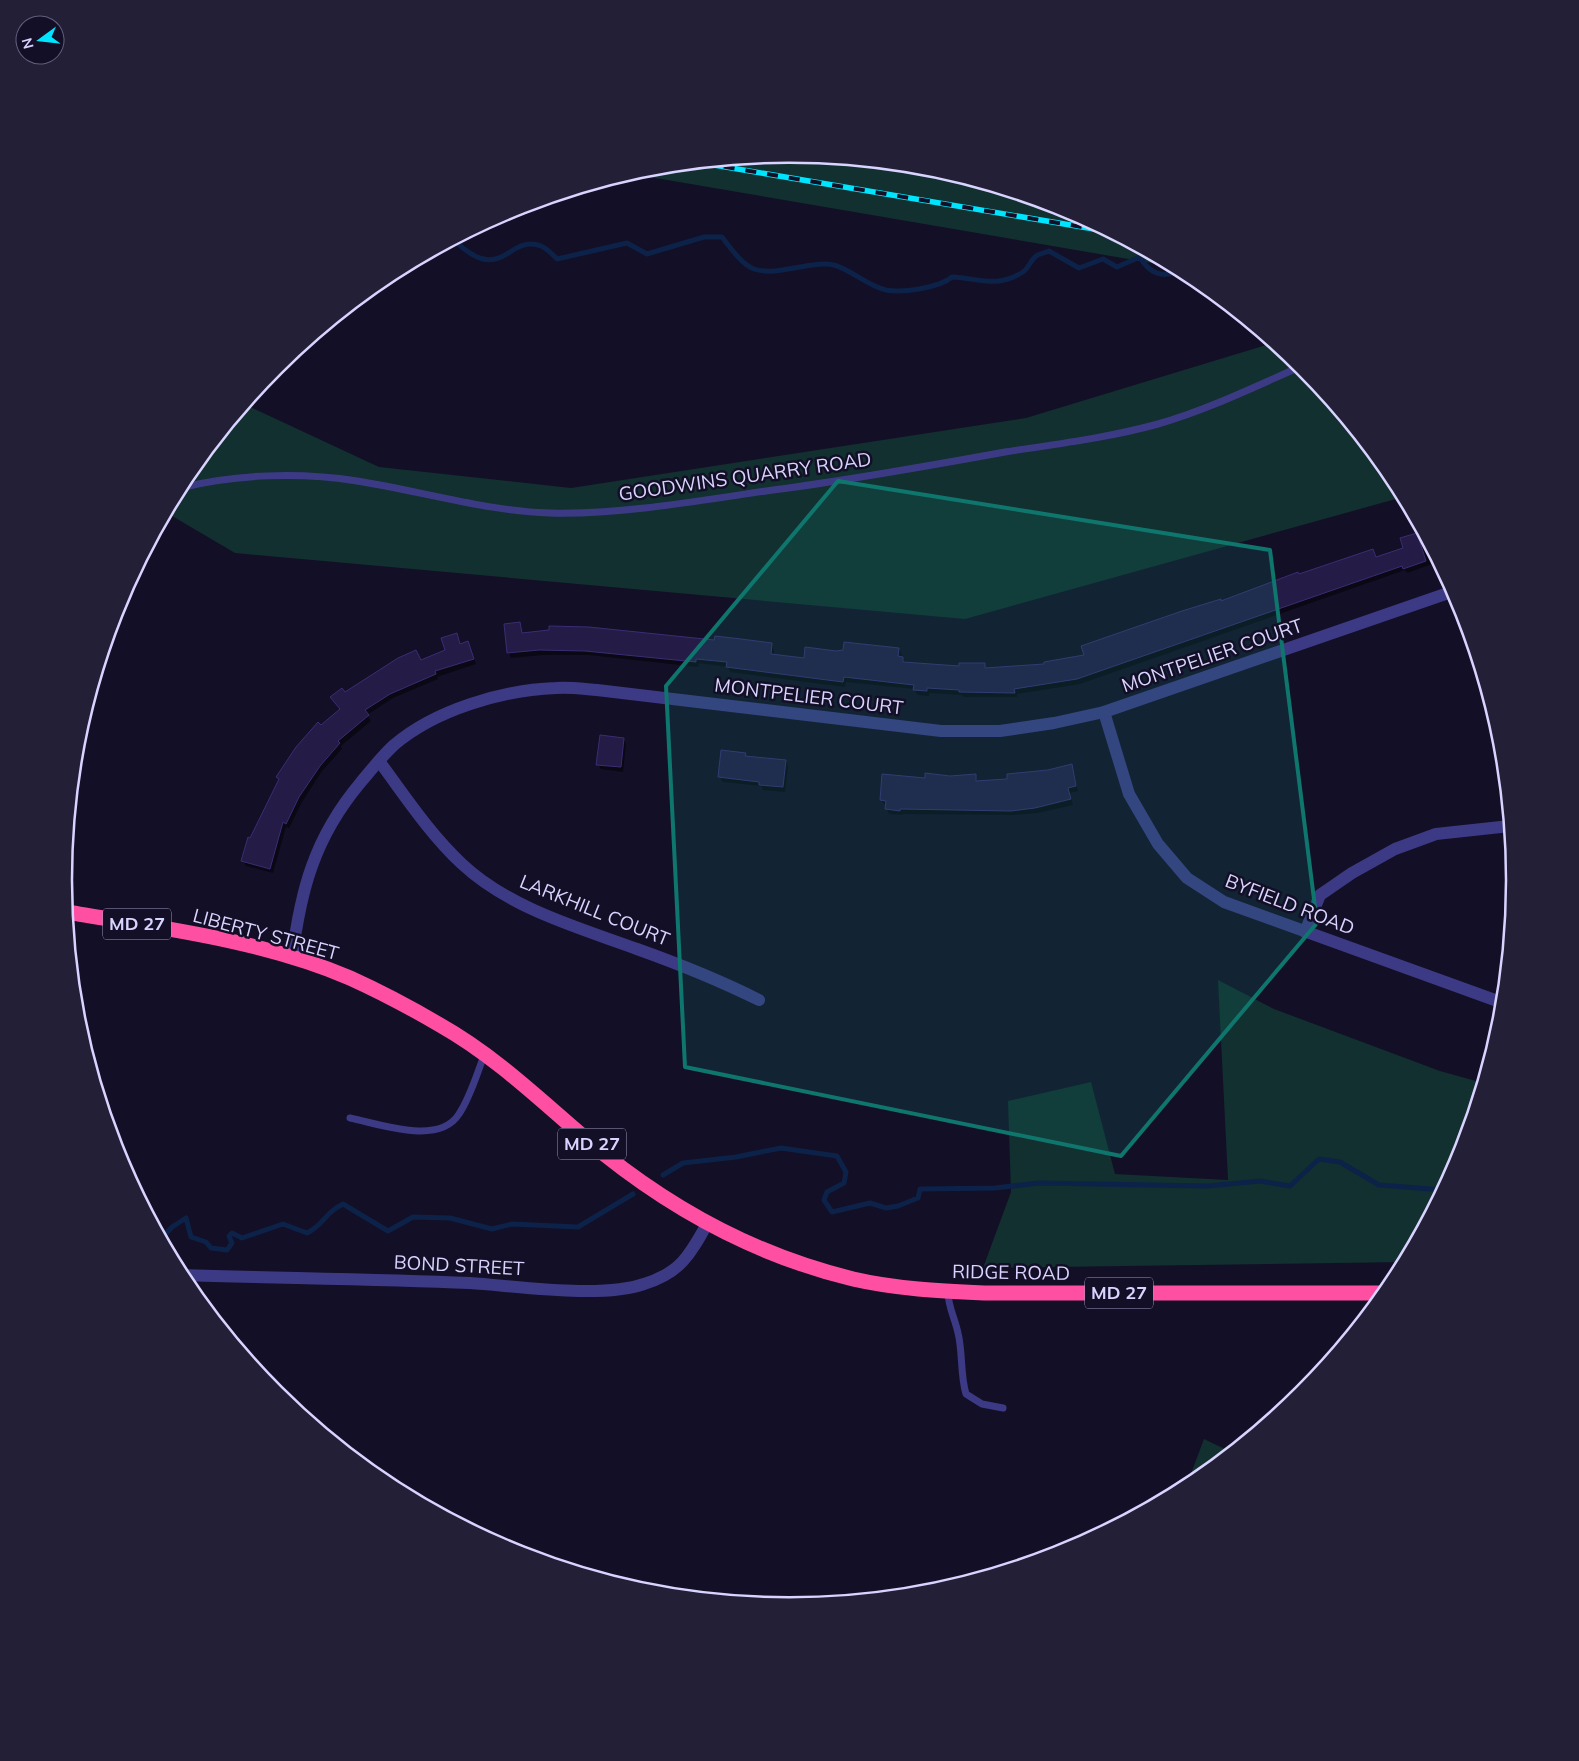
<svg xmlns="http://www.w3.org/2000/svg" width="1579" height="1761" font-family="Mulish,sans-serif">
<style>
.green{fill:#12302f}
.shadow{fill:#0007}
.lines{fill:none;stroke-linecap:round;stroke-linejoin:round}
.stream{stroke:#0c2248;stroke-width:5}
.building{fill:#241b47;stroke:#3b2d73}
.lane{stroke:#3d3a85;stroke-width:7}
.street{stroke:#3d3a85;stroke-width:12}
.highway{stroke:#ff4fa3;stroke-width:15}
.rail-casing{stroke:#00e5ff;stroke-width:5.5}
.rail{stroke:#130f26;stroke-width:4;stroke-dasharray:11;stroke-linecap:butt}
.marked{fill:#0f766e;fill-opacity:0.2;stroke:#0f766e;stroke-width:4;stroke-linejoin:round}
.labels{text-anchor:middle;stroke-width:5;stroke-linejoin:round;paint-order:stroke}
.shield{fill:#130f26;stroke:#9e99be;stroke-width:1}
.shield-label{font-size:18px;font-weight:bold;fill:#d9d4ff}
.street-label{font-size:19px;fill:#d9d4ff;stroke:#130f26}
.rim{fill:none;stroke:#d9d4ff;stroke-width:2.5}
</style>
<rect width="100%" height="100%" fill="#130f26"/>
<g class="green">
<path d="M790,155L931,169L1067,210L1175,267L632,174L648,169Z"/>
<path d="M1273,343L1303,368L1393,478L1403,497L965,619L235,553L167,513L186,477L246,405L379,467L571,488L1026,418Z"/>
<path d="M1218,980L1274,1009L1440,1071L1483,1083L1460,1158L1404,1262L983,1268L1011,1192L1008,1101L1091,1082L1115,1174L1228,1180Z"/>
<path d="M1204,1439L1231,1452L1186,1487Z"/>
</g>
<g class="shadow">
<path d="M1422,532L1438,562L1407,573L1405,570L1080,684L1017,694V697H964L962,695L929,693V696L918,695L914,689L846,682L845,687L730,672L728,667L699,663L698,667L589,655H543L511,658L509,653L520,624L523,634L771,644L774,650V656L805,660L837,652L899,649L906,664L960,668L984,664L987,669L1046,665L1086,656L1221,603L1299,575L1376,558L1405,549L1402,539Z"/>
<path d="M459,640L461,645L468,643L476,664L437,677L438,679L393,698L367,715L371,721L341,746L342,749L322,771L302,802L289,828L286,827L273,873L246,866L243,860L280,781L278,777L321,726L341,710L332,697L345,694L446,650Z"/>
<path d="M623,739L626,744L623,772L601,769L598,764Z"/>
<path d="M745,754L747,757L786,761L788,767L785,792L763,790L761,786L723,782L720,777Z"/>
<path d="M1071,765L1078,791L1070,793L1073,805L1038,813L1014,815L903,814L902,815L889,814L886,806L881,800L926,780L975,776L978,782L1009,780Z"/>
</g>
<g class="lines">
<g class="stream">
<path d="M455,241C501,285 507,237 538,245C545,246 552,254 557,259L627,243L647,254L704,237H722C730,247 741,264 754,269C777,277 811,260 834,265C852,270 867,286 886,290C902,293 939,288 952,277C979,278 996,289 1023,272C1029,268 1030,261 1035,257C1038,254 1045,253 1049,251L1079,268L1103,259L1117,267L1140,257C1148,272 1163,280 1179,270"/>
<path d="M663,1175L683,1163L736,1157L781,1148L837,1156L846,1172L844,1183L827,1192L824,1200L832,1212L870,1203L886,1208L898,1206L918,1198L920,1189L995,1188L1039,1183L1208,1186L1260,1181L1290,1186L1319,1159L1340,1162L1379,1185L1443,1190"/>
<path d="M162,1238L172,1227L186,1218L191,1237L206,1242L211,1248L227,1250L232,1243L229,1236L232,1233L242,1238L283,1224L307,1233C325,1224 324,1213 343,1204L388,1231L413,1217L450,1218L492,1229L512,1224L578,1227L633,1194"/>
</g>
</g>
<g class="building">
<path d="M1417,533L1426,561L1403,569L1402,566L1077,679L1014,689L1015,693L959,692V690L927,688V691L913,690L914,685L844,677L843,682L726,667L727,662L696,659V662L585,651L539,650L507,653L504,624L520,622L522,633L549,630V626L589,627L714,640L715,636L741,639L772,643L771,654L804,658L805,647L836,651L843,650L844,642L899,648L898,656L903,657V662L959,666V663H985V668L1044,664V662L1084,655L1081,646L1182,611L1221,599V601L1298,572L1299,574L1373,549L1376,557L1403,548L1400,538Z"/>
<path d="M457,633L460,644L468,641L474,659L435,671L436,674L390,694L365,710L369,715L338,741L340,743L320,766L299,797L286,824L283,822L270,869L241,861L248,837L250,838L279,779L276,777L296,747L318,722L321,725L340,709L330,697L342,688L345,692L398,658L416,650L421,660L445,650L441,638Z"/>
<path d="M600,735L624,738L621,767L596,765Z"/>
<path d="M721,750L746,753L745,756L786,760L783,787L759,785V782L718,777Z"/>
<path d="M1072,764L1076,786L1068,788L1071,799L1035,808L1011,811L900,809V811L885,809L886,801L880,800L882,774L925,778V773L950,776L976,774V781L1007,779V774L1048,770Z"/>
</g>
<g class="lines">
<g class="lane">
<path d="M180,488C236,474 300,472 357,481C421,491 485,511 550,513C620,515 703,500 773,490C851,480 928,466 1005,452C1057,444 1107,438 1158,424C1207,410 1254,387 1302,366"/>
<path d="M350,1118C380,1124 439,1146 459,1114C471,1096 477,1073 485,1053"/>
<path d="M948,1292C948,1307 955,1318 958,1333C963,1353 960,1374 966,1394L982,1404L1003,1408"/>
</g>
<g class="street">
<path d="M1104,712L1129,794L1158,844L1187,878L1224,902L1503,1003"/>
<path d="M379,761C405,796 429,833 462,864C509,908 577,927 637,949C679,964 719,980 759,1000"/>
<path d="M1305,932L1320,895L1352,873L1395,849L1436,834L1510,826"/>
<path d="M292,958C296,927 301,896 312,866C323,835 340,807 361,782C372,769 382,756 394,745C435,710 502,690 556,688C569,687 584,689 597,690L941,731H1000L1054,723L1104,712L1454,591"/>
<path d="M182,1275C278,1278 374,1279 470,1283C517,1286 601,1299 644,1284C680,1273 690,1255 707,1224"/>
</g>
<path class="highway" d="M67,912C161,928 261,940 350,978C381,992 411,1008 440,1025C502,1060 550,1110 604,1154C678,1213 762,1257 853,1279C896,1289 941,1291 985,1293H1385"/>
<g class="rail-casing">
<path id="rail" d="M702,163L1106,231"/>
</g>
<use href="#rail" class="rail"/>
</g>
<path class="marked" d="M838,481L1270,550L1317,923L1121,1156L685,1067L666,686Z"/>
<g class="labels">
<g class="shield">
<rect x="103" y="908.5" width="68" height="31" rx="4"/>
<rect x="558" y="1128.5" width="68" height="31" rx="4"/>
<rect x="1085" y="1277.5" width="68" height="31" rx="4"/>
</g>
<g class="shield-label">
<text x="137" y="930">MD 27</text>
<text x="592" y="1150">MD 27</text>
<text x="1119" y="1299">MD 27</text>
</g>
<g class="street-label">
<text transform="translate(745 476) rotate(-8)" y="7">GOODWINS QUARRY ROAD</text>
<text transform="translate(1212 655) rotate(-19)" y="7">MONTPELIER COURT</text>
<text transform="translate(809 696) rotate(7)" y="7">MONTPELIER COURT</text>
<text transform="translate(1290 904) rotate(21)" y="7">BYFIELD ROAD</text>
<text transform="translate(595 910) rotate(22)" y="7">LARKHILL COURT</text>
<text transform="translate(266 934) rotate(15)" y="7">LIBERTY STREET</text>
<text transform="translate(459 1265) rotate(3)" y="7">BOND STREET</text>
<text transform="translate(1011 1272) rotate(1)" y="7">RIDGE ROAD</text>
</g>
</g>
<path d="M0 0H1579V1761H0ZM72 880a717 717 0 1 1 1434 0a717 717 0 1 1-1434 0Z" fill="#231f37" fill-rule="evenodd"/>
<path class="rim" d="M72 880a717 717 0 1 1 1434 0a717 717 0 1 1-1434 0Z"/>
<g transform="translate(40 40) rotate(255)"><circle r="24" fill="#130f26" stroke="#625e7d"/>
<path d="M0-4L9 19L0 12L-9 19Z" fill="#00e5ff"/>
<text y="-8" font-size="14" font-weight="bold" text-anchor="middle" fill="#d9d4ff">N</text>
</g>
</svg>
